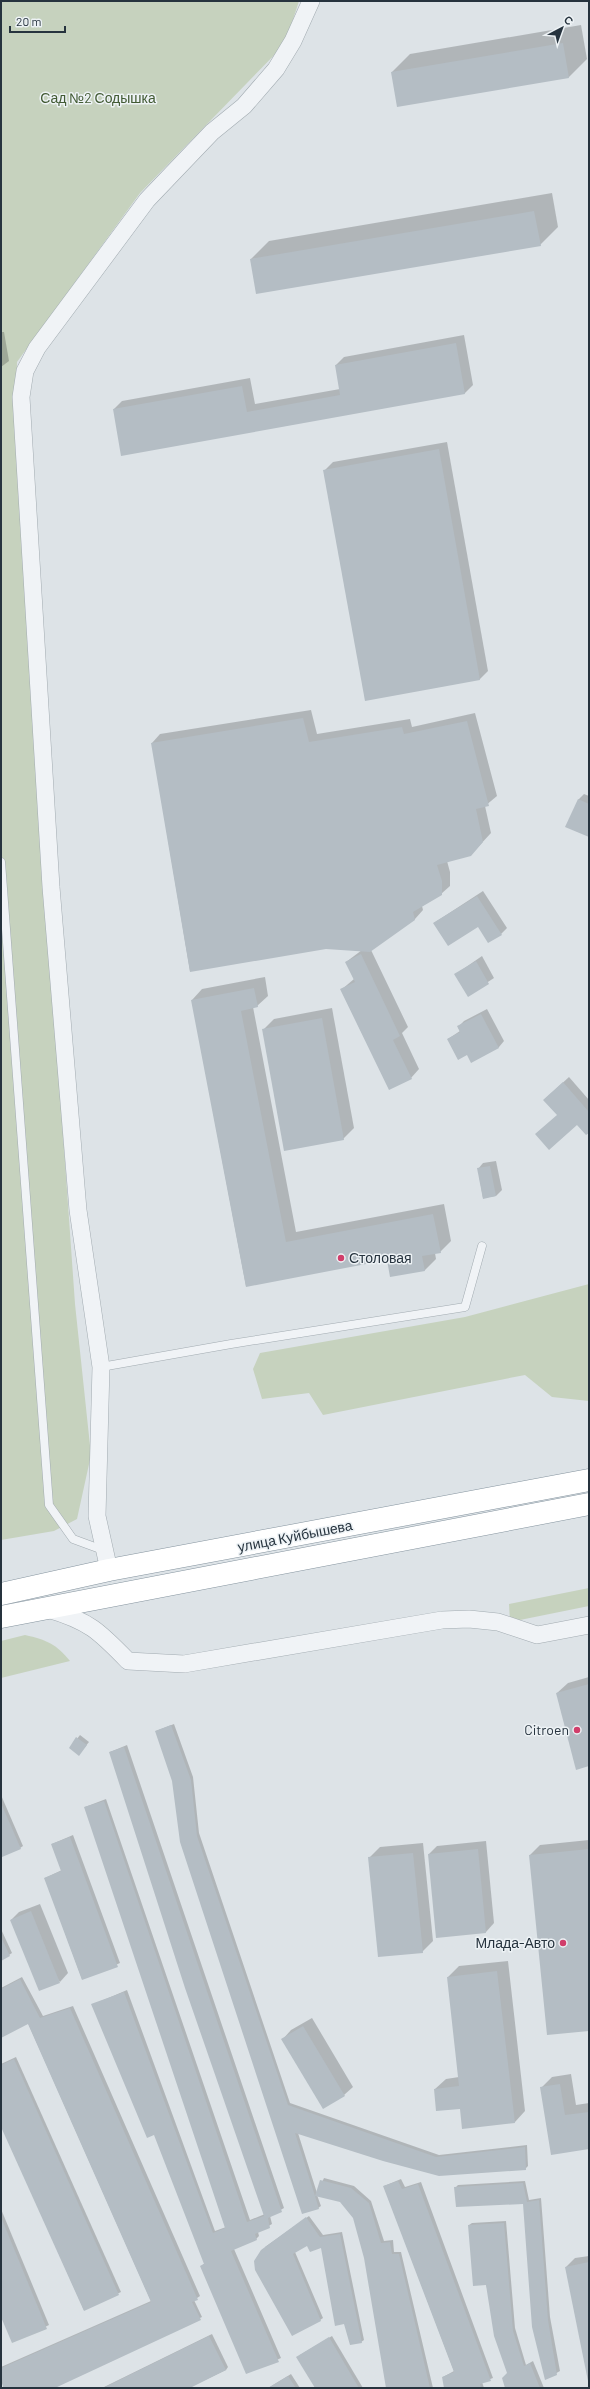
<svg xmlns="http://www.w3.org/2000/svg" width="590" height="2389" font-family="Barlow,sans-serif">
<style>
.green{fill:#c6d2be}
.shadow{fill:#0003}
.building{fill:#b4bdc4}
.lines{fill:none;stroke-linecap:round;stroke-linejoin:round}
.service-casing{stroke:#a2abb1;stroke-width:9}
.minor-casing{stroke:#a2abb1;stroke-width:18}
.trunk-casing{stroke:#84939e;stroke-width:23}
.service{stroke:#f0f3f6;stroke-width:8}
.minor{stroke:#f0f3f6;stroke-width:17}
.trunk{stroke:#fff;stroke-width:22}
.poi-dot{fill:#d13e6b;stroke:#edf2f5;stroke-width:1.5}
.labels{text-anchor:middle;stroke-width:3;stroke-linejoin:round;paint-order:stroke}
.park-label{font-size:14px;fill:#415a33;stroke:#edf2f5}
.poi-label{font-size:14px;fill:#26333e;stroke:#edf2f5;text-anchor:end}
.street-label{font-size:14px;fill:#26333e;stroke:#edf2f5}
</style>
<rect width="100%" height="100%" fill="#dde3e7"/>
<g class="green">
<path d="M1,1H299L285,44L140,193L17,362L16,427L33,706L75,1304L91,1455L77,1519L54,1531L1,1540Z"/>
<path d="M589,1284V1401L552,1397L525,1375L323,1415L309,1393L262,1399L253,1369L260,1353L465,1317Z"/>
<path d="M589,1588V1606L510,1622L509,1604Z"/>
<path d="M25,1635C47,1640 56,1644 70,1661L1,1678V1641Z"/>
</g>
<g class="shadow">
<path d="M581,25L587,59L569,77L392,72L410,54Z"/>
<path d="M552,193L558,227L540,245L251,259L269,241Z"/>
<path d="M1,332H4L9,361L1,367Z"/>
<path d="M464,335L473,385L465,393L122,454L114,409L122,401L250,378L255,404L340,389L336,365L344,357Z"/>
<path d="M447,442L488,671L480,679L366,699L325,470L333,462Z"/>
<path d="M311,710L317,734L410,719L412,727L475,713L497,796L485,806L491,833L479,846L447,861L450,872V886L441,894L422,906L423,910L415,919L371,950L408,1027L402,1033L419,1069L411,1078L341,990L354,979L346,962L362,950L326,948L190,971L152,743L160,734Z"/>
<path d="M584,794L589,796V836L578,800Z"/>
<path d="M483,891L507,928L501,934L479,926L434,923Z"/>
<path d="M482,956L494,978L468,995L456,974Z"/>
<path d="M265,977L268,996L257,1006L253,1007L296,1232L444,1204L451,1241L440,1252L435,1253L436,1259L425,1270L391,1276L388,1259L246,1286L192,1000L202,989Z"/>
<path d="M332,1008L354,1128L343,1139L263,1030L274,1019Z"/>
<path d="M487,1009L504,1041L499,1047L471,1061L467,1053L448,1039L460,1031L458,1027L464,1021Z"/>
<path d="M569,1077L589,1100V1131L558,1115L544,1100Z"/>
<path d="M496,1161L502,1190L496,1196L483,1198L478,1169L483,1163Z"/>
<path d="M589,1677V1765L557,1693L568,1683Z"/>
<path d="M174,1724L193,1777L199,1833L290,2103L439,2155L527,2145L528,2166L525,2169L439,2175L298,2133L317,2193L324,2178L354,2186L371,2201L384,2241L393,2240L394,2252H401L433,2388H387L365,2258L354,2218L340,2201L317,2195L321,2206L318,2208L156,1731Z"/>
<path d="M80,1735L89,1742L81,1752L70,1748Z"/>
<path d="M127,1745L284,2208L270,2216L272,2224L258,2232L259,2236L256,2239L234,2249L281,2358L247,2373L201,2266L205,2263L155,2134L92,2005L127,1990L215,2231L226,2227L85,1807L106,1799L250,2220L265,2214L110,1752Z"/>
<path d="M1,1795L23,1846L20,1848L1,1852Z"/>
<path d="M73,1835L120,1963L82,1979L45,1878L62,1870L52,1844Z"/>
<path d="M589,1840V2030L530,1855L540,1845Z"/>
<path d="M486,1841L494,1923L486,1932L437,1936L429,1854L437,1846Z"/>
<path d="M423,1843L433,1941L422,1952L369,1858L380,1847Z"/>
<path d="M40,1904L68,1973L60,1982L11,1920L19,1912Z"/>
<path d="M1,1929L12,1953L1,1960Z"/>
<path d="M508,1961L525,2111L515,2122L461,2107L435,2089L446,2079L459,2077L448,1977L459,1966Z"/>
<path d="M22,1977L43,2016L73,2006L200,2296L194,2300L202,2317L53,2388H4L1,2381V2367L151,2301L28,2023L1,2037V1988Z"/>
<path d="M312,2018L353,2087L344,2095L283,2039L291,2030Z"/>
<path d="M16,2057L121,2292L84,2310L1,2124V2064Z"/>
<path d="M571,2074L576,2105L589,2103V2148L541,2088L552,2077Z"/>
<path d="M401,2179L405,2187L421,2182L493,2378L482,2382L484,2388H445L443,2377L454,2371L384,2186Z"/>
<path d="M525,2181L529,2200L541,2198L550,2317L560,2371L546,2379L524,2203L455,2188L458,2185Z"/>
<path d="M1,2209L49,2325L13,2342L1,2314Z"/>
<path d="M309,2216L323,2235L342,2232L364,2340L361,2342L322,2246L307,2245L295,2252L323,2318L320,2320L265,2247Z"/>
<path d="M506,2221L515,2328L526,2365L533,2361L544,2388H506L508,2373L486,2284L469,2225L472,2223Z"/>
<path d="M589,2256V2379L566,2267L575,2258Z"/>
<path d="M212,2334L228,2367L226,2370L188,2388H102Z"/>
<path d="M332,2336L363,2388H316L300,2355Z"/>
<path d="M291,2374L300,2388H268Z"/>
</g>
<g class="building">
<path d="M563,43L569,78L397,107L391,72Z"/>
<path d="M534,211L541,246L256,294L250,259Z"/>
<path d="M456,343L465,394L121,456L113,409L242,386L247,412L340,395L335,365Z"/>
<path d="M439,449L480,680L365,701L323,470Z"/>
<path d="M303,718L309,742L402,727L404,734L467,721L489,806L476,809L483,842L471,856L437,865L442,881V895L413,912L415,920L370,952L326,949L190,972L151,743Z"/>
<path d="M578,799L589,804V837L565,827Z"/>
<path d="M477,896L502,935L488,943L478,927L448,946L433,923Z"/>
<path d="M361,954L400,1036L393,1040L412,1079L389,1090L340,989L355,982L345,962Z"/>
<path d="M476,961L489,984L468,997L454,974Z"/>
<path d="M254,988L258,1007L241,1011L286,1242L433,1214L441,1253L422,1256L425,1271L390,1277L387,1260L246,1287L191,1000Z"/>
<path d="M481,1014L499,1048L471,1063L467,1055L458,1060L447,1039L460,1032L457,1026Z"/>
<path d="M322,1018L344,1140L284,1151L262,1029Z"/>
<path d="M563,1082L589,1112V1133L586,1135L577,1125L549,1150L535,1134L557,1115L543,1100Z"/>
<path d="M490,1166L496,1196L483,1199L477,1168Z"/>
<path d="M589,1684V1766L576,1770L556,1693Z"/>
<path d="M171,1725L191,1780L197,1836L288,2105L436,2157L525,2147L526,2170L439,2176L383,2161L295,2133L315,2196L320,2180L351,2188L369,2203L381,2243L390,2242L392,2254H399L430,2388H386L364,2258L353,2218L340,2202L315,2196L319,2209L302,2214L180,1842L172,1781L155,1731Z"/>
<path d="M76,1737L87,1745L79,1756L69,1748Z"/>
<path d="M124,1747L282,2212L268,2218L270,2228L255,2234L257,2240L231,2251L279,2362L246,2374L200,2266L204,2264L154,2135L147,2138L91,2004L124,1992L213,2233L225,2228L84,1807L104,1801L247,2222L264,2216L185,1988L109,1752Z"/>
<path d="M1,1803L21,1849L2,1857L1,1855Z"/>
<path d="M70,1837L118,1967L82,1980L44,1878L61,1871L51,1844Z"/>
<path d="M478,1849L486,1933L436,1938L428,1854Z"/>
<path d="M589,1849V2031L547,2035L529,1855Z"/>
<path d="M413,1853L423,1953L378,1957L368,1857Z"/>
<path d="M31,1911L60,1983L39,1991L10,1920Z"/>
<path d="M1,1937L10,1956L1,1961Z"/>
<path d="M497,1971L515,2123L462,2129L460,2109L436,2111L434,2089L459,2086L447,1977Z"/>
<path d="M20,1979L40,2018L70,2008L198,2300L192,2302L201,2320L55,2388H3L1,2368L151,2302L28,2024L1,2038V1989Z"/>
<path d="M303,2026L345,2096L323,2109L281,2039Z"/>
<path d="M14,2059L119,2295L84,2311L1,2127V2065Z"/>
<path d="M560,2084L565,2115L589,2112V2149L551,2155L540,2087Z"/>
<path d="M398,2181L402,2189L418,2184L491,2381L480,2384L481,2388H444L442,2377L454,2372L383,2186Z"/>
<path d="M523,2183L527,2202L539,2200L548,2320L557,2375L545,2380L532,2327L523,2204L456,2207L454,2187Z"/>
<path d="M1,2217L47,2329L12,2343L1,2317Z"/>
<path d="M306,2217L320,2237L340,2234L362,2343L350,2345L344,2324L335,2326L321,2248L310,2252L307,2246L293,2254L321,2321L292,2336L255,2270L254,2261L261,2250Z"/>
<path d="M504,2223L513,2331L524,2366L530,2363L540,2388H505L502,2378L507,2373L494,2336L486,2285L473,2286L468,2225Z"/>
<path d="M589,2262V2381H588L565,2267Z"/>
<path d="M209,2336L226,2370L190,2388H103Z"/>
<path d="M329,2337L359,2388H315L296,2357Z"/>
<path d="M288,2376L296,2388H268Z"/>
</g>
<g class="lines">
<g class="service-casing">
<g id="service">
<path d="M1,862L49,1505L73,1539L103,1550"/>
<path d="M101,1367L231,1344L465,1307L482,1246"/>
</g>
</g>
<g class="minor-casing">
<g id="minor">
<path d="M109,1570L97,1516L101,1367L78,1210L51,887L21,397L25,371L37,348L147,200L212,132L244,106L276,69L293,41L311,1"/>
<path d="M48,1609C89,1621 99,1631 128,1661L184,1664L442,1620L469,1619L498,1622L537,1635L589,1625"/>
</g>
</g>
<g class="trunk-casing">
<g id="trunk">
<path d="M1,1594L109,1570L589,1480"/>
<path d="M1,1617L589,1504"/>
</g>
</g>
<use href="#service" class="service"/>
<use href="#minor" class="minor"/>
<use href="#trunk" class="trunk"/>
</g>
<g class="poi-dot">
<circle cx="341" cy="1258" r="4"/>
<circle cx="577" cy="1730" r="4"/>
<circle cx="563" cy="1943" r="4"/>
</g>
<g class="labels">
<g class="park-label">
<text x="98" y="103">Сад №2 Содышка</text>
</g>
<g class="poi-label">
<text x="349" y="1263" text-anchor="start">Столовая</text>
<text x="569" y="1735">Citroen</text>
<text x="555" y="1948">Млада-Авто</text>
</g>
<g class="street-label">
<text transform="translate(295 1536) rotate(-11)" y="5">улица Куйбышева</text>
</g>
</g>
<rect width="590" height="2389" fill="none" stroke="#26333e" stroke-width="4"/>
<g transform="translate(562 28) rotate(41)" stroke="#edf2f5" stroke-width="3" paint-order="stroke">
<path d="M0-3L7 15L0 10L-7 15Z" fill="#26333e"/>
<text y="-6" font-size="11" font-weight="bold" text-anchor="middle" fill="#26333e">С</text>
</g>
<path d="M10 26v6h55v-6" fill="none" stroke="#26333e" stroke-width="2"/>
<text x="16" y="26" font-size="12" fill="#26333e" stroke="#edf2f5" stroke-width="3" paint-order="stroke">20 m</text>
</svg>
